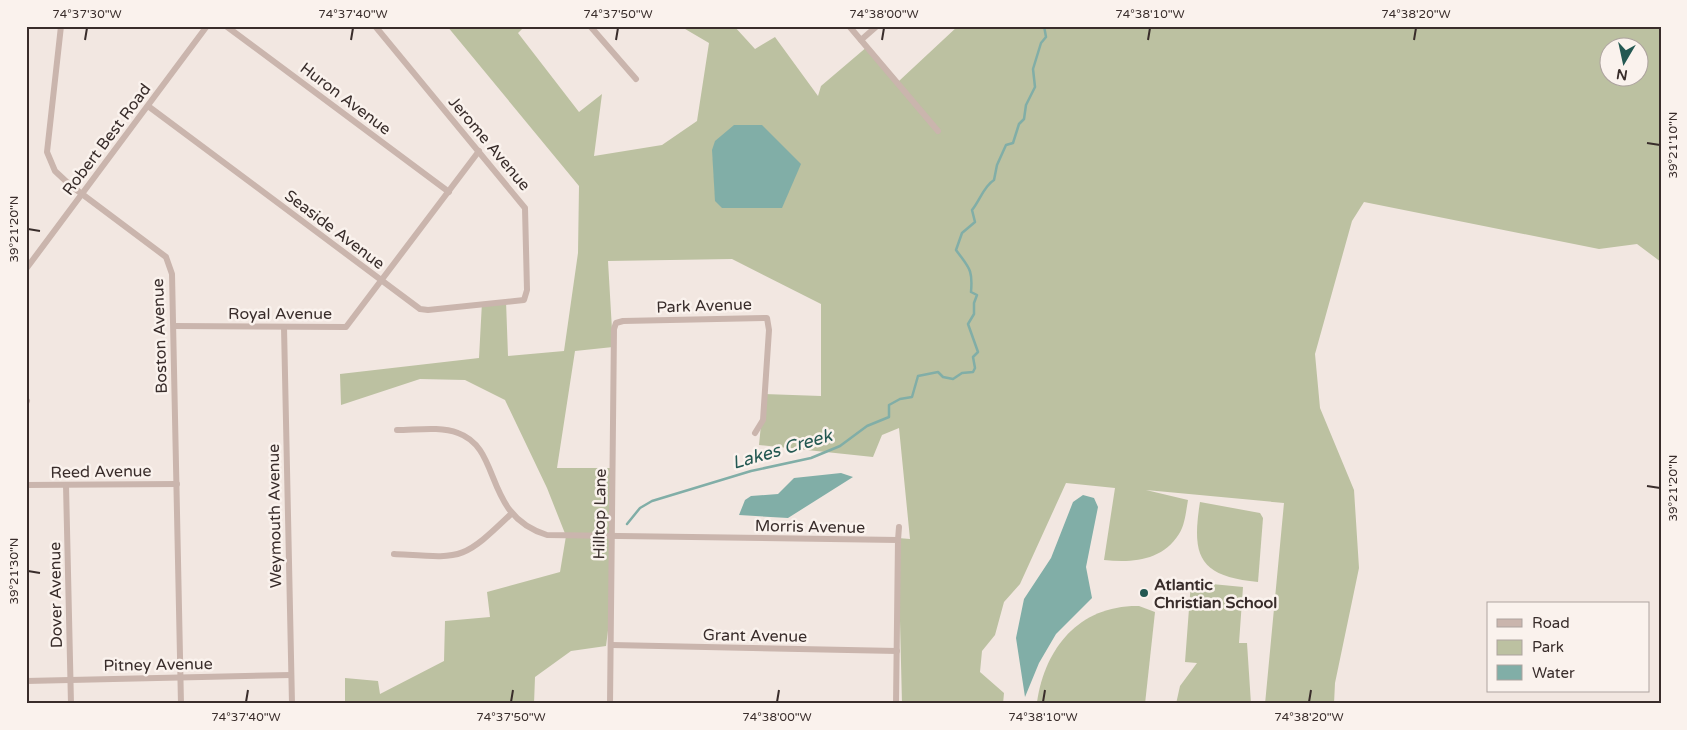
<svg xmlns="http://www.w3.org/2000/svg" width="1687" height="730" font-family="'Varela Round',sans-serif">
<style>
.green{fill:#bcc1a1;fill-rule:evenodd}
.water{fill:#81aea7}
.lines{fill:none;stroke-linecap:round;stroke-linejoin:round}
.stream{stroke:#81aea7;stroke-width:2.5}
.minor{stroke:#cab5ad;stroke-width:6}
.ticks{fill:none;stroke:#392d2b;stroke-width:2}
.poi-dot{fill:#235852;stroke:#faf2ed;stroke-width:2}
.labels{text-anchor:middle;stroke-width:5;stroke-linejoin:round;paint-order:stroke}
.street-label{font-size:16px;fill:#392d2b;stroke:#faf2ed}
.poi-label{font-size:16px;font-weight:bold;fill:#392d2b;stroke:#faf2ed;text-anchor:start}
.water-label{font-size:18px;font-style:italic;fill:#235852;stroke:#faf2ed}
.neatline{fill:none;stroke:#392d2b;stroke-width:2}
.ticks-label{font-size:12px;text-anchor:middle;fill:#392d2b}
</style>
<rect width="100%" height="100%" fill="#f2e7e1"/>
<g class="green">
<path d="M447,26H525L518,33L579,112L602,94L594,156L662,145L697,121L709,43L680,26H734L755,49L775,37L818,96L821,86L868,46L899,81L958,26H1661V262L1637,244L1599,249L1364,202L1352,221L1315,354L1320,408L1354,490L1359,568L1335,683L1334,704H1265L1284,503L1146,490L1188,500C1186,511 1185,525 1179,534C1162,561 1132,563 1104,560L1115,488L1066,483L1020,584L1004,602L995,635L982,651L980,672L1004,693L1003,704H902L898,538L910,539L899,428L882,435L873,457L759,445L764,394L821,396V304L732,259L608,261L613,347L575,351L557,468H613L611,607L606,646L571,651L535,677L534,704H345V678L378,681L380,694L444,661L445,621L490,617L487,592L560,572L566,536L547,488L505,400L465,380L420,379L341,405L340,374L479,358L482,302L506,301L508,356L564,351L578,253L579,186ZM1610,48H1640V78H1610Z"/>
<path d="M1200,502L1260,513L1263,518L1258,582C1200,576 1191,558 1200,502Z"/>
<path d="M1191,582L1243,587L1239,643H1247L1251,704H1176L1180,686L1197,663L1185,662Z"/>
<path d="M1139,606L1155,612L1145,704L1037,702C1045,647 1080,605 1139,606Z"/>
</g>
<g class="water">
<path d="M734,125H762L801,164L782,208H722L715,201L712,150L715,141Z"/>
<path d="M841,473L853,477L788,518L739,515L745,500L751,496L778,494L794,478Z"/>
<path d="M1083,495L1094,498L1098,507L1086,567L1092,598L1056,634L1039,663L1025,697L1016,638L1024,599L1051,558L1073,502Z"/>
</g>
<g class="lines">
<path class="stream" d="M627,524L640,508L652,501L751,471L811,458L840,446L867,426L889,417V405L900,399L912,397L918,376L938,372L943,377L953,379L962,373L973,372L975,368L973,357L978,352L968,324L974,314V303L977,295L971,292C973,269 969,268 956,250L962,233L975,222L972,210C980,200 984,186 994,180L997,165L1006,145L1013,143L1019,124L1024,119L1026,105L1035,87L1033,69L1041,43L1046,37L1044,26"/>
<g class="minor">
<path d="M61,26L47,152L55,171L70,185L166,257L172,274L181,704"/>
<path d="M226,26L449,192"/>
<path d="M590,26L636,79"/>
<path d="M849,26L938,131"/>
<path d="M861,40L877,26"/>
<path d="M148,106L420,309L428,310L524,300L527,290L525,208L375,26"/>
<path d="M26,269L207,26"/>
<path d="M174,326L346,327L479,151"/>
<path d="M284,327L292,704"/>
<path d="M26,403L27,401"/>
<path d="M397,430C416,430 440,426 458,433C503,449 482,515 547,535L898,540L896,704"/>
<path d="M26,485L177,484"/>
<path d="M66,485L71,704"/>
<path d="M898,540L899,527"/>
<path d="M394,554C462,558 461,562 511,514"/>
<path d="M612,645L897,651"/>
<path d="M26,681L291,675"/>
<path d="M610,704L614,329L616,323L623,321L767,318L769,330L763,420L755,433"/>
</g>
</g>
<path class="ticks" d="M85,40L87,28M351,40L353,28M616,40L618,28M882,40L884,28M1148,40L1150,28M1414,40L1416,28M1647,143L1660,145M28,229L40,231M1647,486L1660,488M28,571L40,573M246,702L248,690M511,702L513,690M777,702L779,690M1043,702L1045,690M1309,702L1311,690"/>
<circle class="poi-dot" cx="1144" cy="593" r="5"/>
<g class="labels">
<g class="street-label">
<text transform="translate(346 98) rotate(37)" y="6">Huron Avenue</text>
<text transform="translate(106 139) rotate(-53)" y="6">Robert Best Road</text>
<text transform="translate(490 143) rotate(50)" y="6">Jerome Avenue</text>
<text transform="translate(335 229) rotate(37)" y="6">Seaside Avenue</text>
<text transform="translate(704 305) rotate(-2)" y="6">Park Avenue</text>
<text x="280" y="319">Royal Avenue</text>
<text transform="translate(159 336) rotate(-92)" y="6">Boston Avenue</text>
<text transform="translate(101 471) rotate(-1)" y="6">Reed Avenue</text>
<text transform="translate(599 514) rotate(-89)" y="6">Hilltop Lane</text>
<text transform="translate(274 516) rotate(-91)" y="6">Weymouth Avenue</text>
<text transform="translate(810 526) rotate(1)" y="6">Morris Avenue</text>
<text transform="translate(55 595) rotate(-91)" y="6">Dover Avenue</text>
<text transform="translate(755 635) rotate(1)" y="6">Grant Avenue</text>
<text transform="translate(158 664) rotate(-1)" y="6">Pitney Avenue</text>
</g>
<g class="poi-label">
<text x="1154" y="590">Atlantic<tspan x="1154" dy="18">Christian School</tspan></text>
</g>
<g class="water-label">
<text transform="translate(782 449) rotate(-16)" y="6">Lakes Creek</text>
</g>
</g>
<rect width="1687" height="730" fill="none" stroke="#faf2ed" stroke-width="55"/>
<rect x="1487" y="602" width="162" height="90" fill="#faf2ed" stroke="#ada39f"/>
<rect x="1497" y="619" width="25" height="8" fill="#cab5ad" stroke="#ada39f"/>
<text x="1532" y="628" font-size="15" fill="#392d2b">Road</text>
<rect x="1497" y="640" width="25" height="15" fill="#bcc1a1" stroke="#ada39f"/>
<text x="1532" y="652" font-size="15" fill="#392d2b">Park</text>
<rect x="1497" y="665" width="25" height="15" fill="#81aea7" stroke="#ada39f"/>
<text x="1532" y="678" font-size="15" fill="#392d2b">Water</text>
<g transform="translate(1624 62) rotate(189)"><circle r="24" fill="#faf2ed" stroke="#ada39f"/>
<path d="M0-4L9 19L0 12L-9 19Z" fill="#235852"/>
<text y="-8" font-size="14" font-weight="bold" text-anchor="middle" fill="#392d2b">N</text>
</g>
<rect x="28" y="28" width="1632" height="674" class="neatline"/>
<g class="ticks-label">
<text x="87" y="18">74°37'30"W</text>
<text x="353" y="18">74°37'40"W</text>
<text x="618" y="18">74°37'50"W</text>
<text x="884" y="18">74°38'00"W</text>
<text x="1150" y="18">74°38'10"W</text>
<text x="1416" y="18">74°38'20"W</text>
<text transform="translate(1673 145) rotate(-90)" y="4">39°21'10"N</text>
<text transform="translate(14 229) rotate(-90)" y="4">39°21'20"N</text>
<text transform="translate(1673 488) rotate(-90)" y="4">39°21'20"N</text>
<text transform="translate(14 571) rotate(-90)" y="4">39°21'30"N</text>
<text x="246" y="721">74°37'40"W</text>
<text x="511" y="721">74°37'50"W</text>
<text x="777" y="721">74°38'00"W</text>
<text x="1043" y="721">74°38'10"W</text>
<text x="1309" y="721">74°38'20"W</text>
</g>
</svg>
